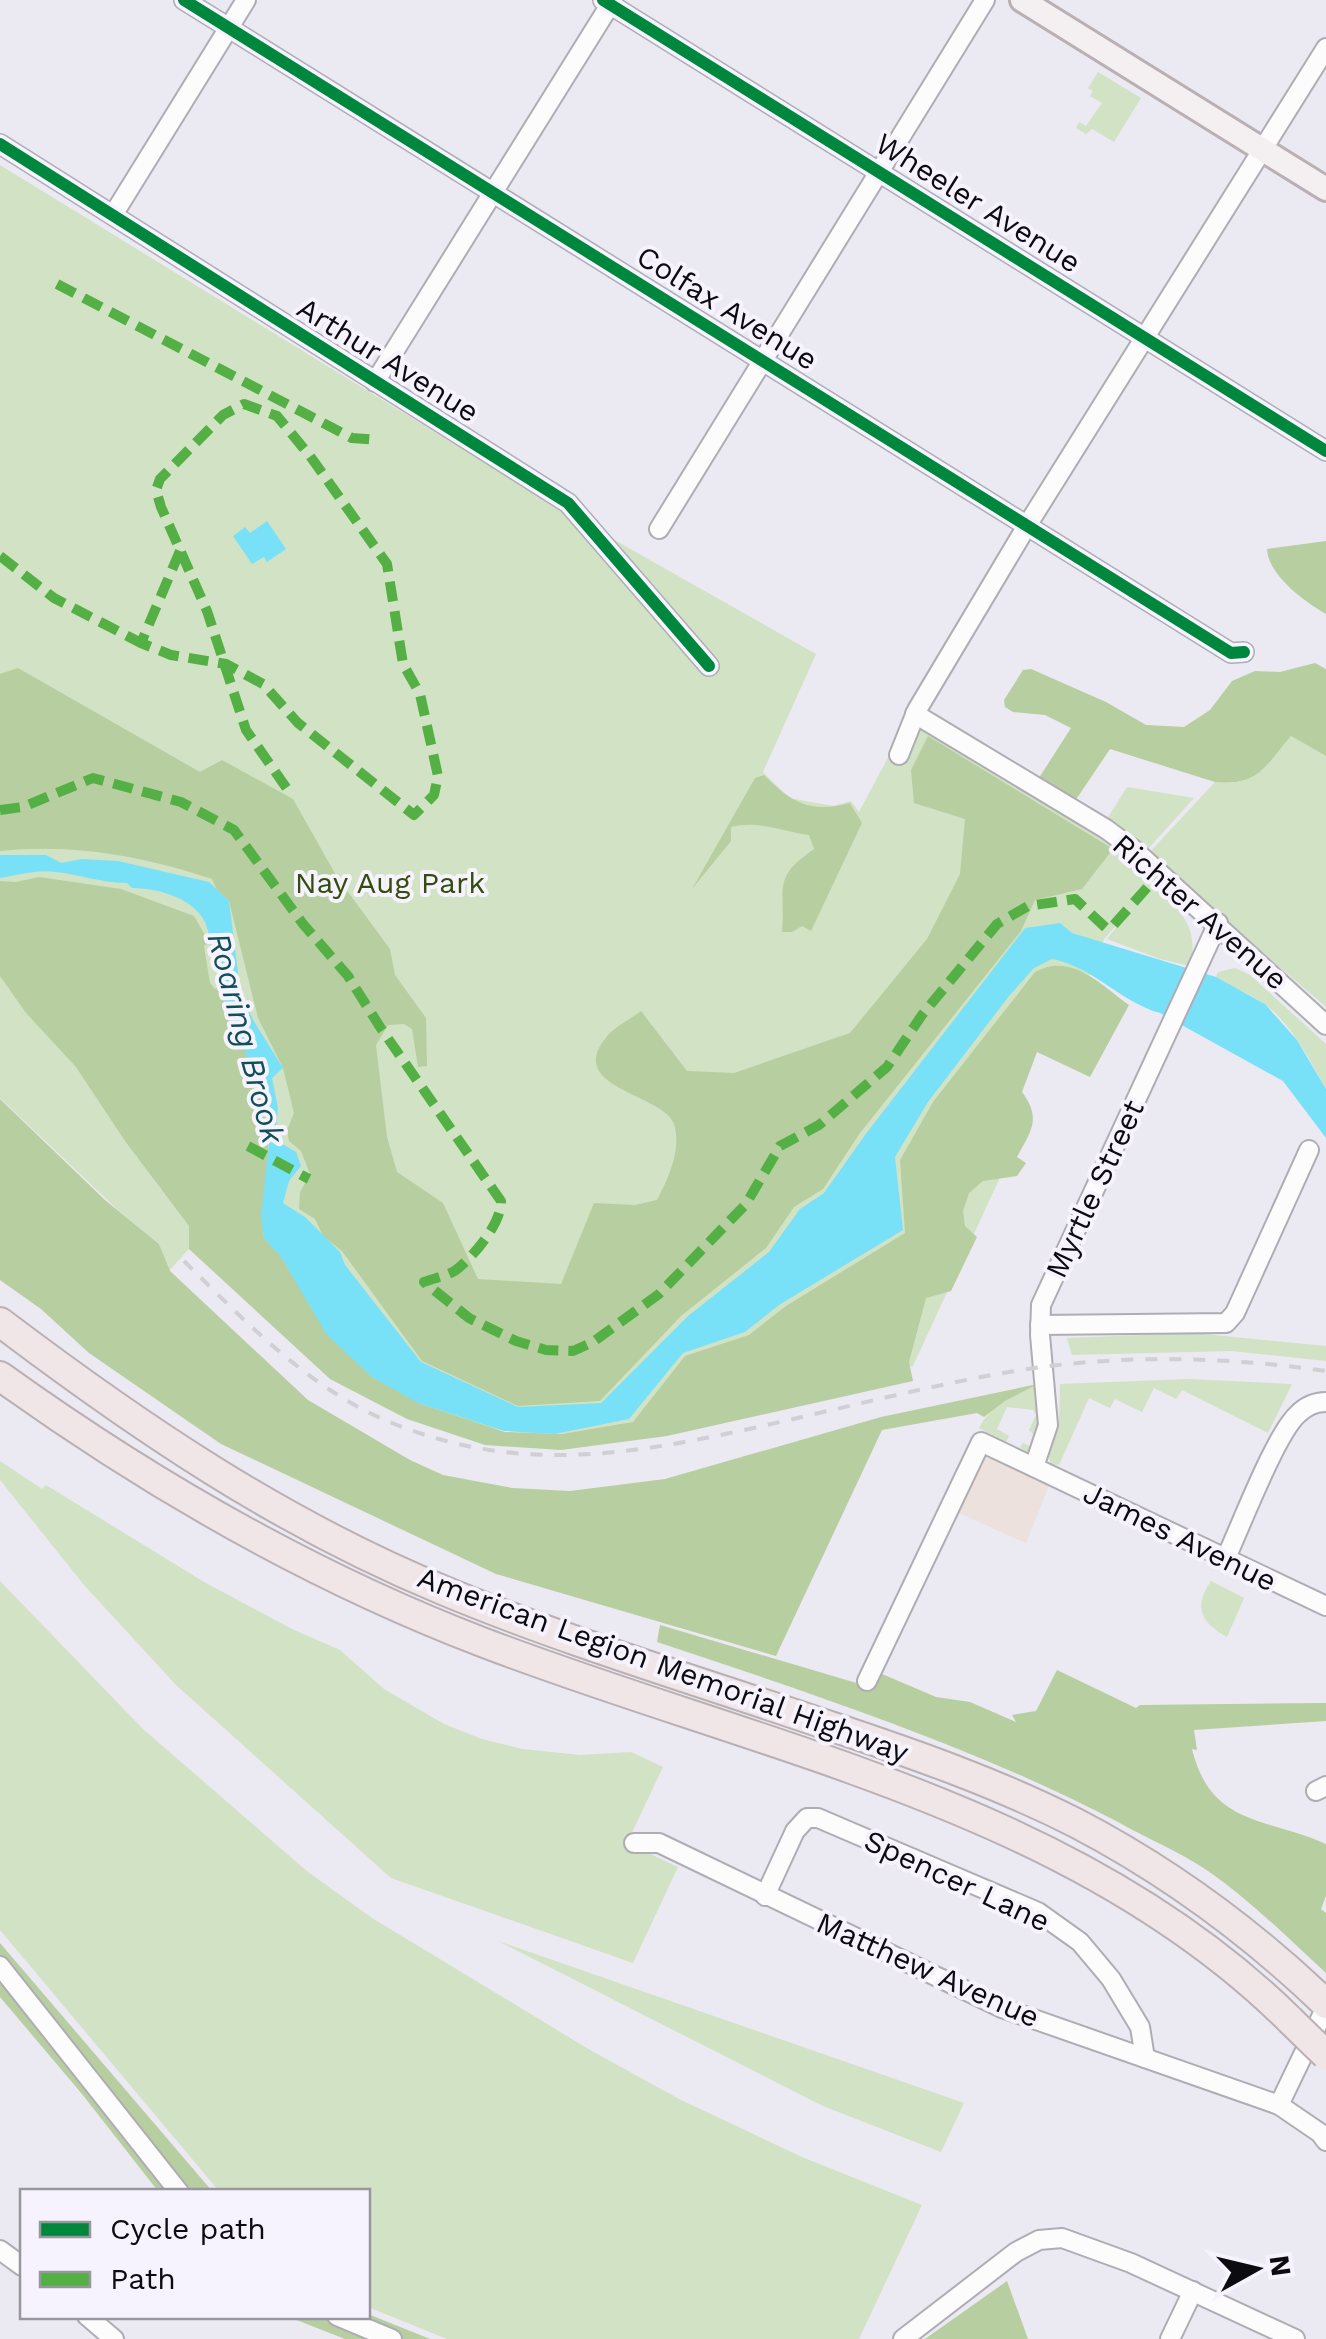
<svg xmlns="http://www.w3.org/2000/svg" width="1326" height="2339" font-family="'Work Sans',sans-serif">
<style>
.commercial{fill:#ece1dc}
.green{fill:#d2e2c4}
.forest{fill:#b7cea0}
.water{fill:#78e1f8}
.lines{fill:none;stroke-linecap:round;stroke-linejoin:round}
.minor-casing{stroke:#afadb4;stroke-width:22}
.major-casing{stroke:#bab0b4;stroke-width:28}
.highway-casing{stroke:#bab0b4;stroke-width:32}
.minor{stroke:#fcfcfd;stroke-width:18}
.major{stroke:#f4eff0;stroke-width:22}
.highway{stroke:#f0e6e7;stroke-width:28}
.rail{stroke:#d0cfd2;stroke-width:4;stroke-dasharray:12 12;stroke-linecap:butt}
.highway-bridge-casing{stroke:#bab0b4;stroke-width:32;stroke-linecap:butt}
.highway-bridge{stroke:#f0e6e7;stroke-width:28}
.quiet{stroke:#54b044;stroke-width:10;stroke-dasharray:20 10;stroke-linecap:butt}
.cycleway-casing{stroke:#f6f3fe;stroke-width:19}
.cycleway{stroke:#00873e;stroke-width:12}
.labels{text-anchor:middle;stroke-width:8;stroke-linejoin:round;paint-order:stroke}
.street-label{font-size:30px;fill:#0c0b10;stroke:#f6f3fe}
.park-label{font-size:30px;fill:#334e0c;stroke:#f6f3fe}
.water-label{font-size:32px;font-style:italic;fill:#0e4f5a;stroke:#f6f3fe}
</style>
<rect width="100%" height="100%" fill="#ebe9f2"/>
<path class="commercial" d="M983,1446L1053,1476L1026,1543L954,1511Z"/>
<g class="green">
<path d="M1098,72L1141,98L1114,142L1092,129L1086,134L1076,128L1079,122L1086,126L1102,103L1090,96L1093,91L1088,88Z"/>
<path d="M0,165L565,512L816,654L763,772L789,798L833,806L851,801L859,812L890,754L923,728C988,769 1163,860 1189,928C1194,941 1193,953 1190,966L1160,959L1107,939L1130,910L1104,939L1060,1050L1021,1030L992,1092L1031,1110L913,1366L663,1423L586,1434L524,1433L484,1427L423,1410L189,1235V1249L169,1271L159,1244L118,1210L0,1098Z"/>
<path d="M1291,736L1326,756V1007L1148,854L1215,782L1233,783Z"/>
<path d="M1127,787L1194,798L1146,851L1107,819Z"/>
<path d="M1235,968L1250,975L1326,1044V1089C1310,1060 1292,1025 1265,1004C1250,993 1231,988 1216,977L1218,972Z"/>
<path d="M1194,1333L1326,1346V1361L1231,1351L1072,1355L1067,1338Z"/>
<path d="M1189,1379L1292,1384L1268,1433L1182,1390L1176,1399L1154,1388L1142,1412L1115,1399L1110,1408L1089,1398L1059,1465L1051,1464L1049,1457L1059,1421L1060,1384Z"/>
<path d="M1038,1384C1042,1409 1041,1427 1035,1452L1029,1453L1020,1447L1023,1443L1032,1447L1038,1438L1029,1430L1036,1415L1033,1410L1007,1407L997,1429L1009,1436L1006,1442L979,1428C990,1405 1016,1395 1038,1384Z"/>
<path d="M0,1461L42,1489L46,1485L204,1582L294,1630L340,1650L384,1689L444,1724L482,1739L522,1749L580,1755L631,1752L663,1767L627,1843L678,1867L633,1963L391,1878L176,1685L84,1585L0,1480Z"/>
<path d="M0,1581L143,1729L308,1872L372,1918L590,2050L681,2100L802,2157L922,2205L859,2339H447L368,2307V2192L219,2191L0,1930Z"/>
<path d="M1211,1581L1244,1598L1227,1637C1201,1623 1193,1607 1211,1581Z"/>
<path d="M498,1941L964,2103L941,2152L823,2106Z"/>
</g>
<g class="forest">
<path d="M1326,541V614C1305,602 1268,575 1267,549Z"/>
<path d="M1315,663L1326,669V756L1291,736C1265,766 1259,786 1215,782L1110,749L1073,804L1037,781L1071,728L1045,715L1013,712L1005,707L1004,700L1023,670L1031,669L1106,702L1146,725L1184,727L1210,710L1232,681L1255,671L1280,672Z"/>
<path d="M18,668L200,772L222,760L293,799L337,877L390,949L395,975L426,1018L427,1066L418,1067L412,1029L404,1024L388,1025L376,1045L387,1137L397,1172L443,1203L478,1279L561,1284L594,1203L635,1205L657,1200C668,1179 682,1150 674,1124C663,1093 560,1088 609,1034C618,1025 632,1018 641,1011L687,1071L734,1073L850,1033L927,939L960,874L965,819L914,803L911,770L928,736L1113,849L1082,889L1035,900L1021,931L860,1133L823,1189L794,1207L766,1248L681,1316L600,1401L518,1406L422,1361L342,1251L323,1236L315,1219L299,1209L300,1192L310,1174L301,1151L289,1141L287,1130L294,1113L283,1068L258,1018L229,901L217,890L212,879C144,856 72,843 0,851V674Z"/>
<path d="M764,775C791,802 810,814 850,803L862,823L811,931L802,926L792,932H782C786,887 771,879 814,849L809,835C781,831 757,820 731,827V841L692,889L755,778Z"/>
<path d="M39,877L121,889L194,916L209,942L204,946L210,983L215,989L220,987C224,1006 234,1019 241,1037C252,1063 263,1101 267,1128C272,1164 260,1201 264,1238L418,1403L505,1432L562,1434L633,1422L685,1356L749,1335L786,1306L905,1233L900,1160L933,1102L1035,972C1071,952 1100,984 1129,1005L1090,1077L1037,1052L1022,1092C1042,1119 1031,1131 1017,1157L1026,1163L1017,1176L983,1181L969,1193L963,1211L965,1226L977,1237L951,1291L926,1298L909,1362L913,1381L667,1436L561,1450L485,1445L407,1419L330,1379L189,1249V1226L125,1141L76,1067L26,1013L0,976V881L16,882Z"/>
<path d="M0,1099L105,1200L159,1244L170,1271L308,1400L410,1460L443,1475L512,1488L570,1491L665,1479L881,1417L1038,1384L1005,1401L984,1417L977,1413L882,1430L776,1656L496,1574L221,1444L89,1353L41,1309L0,1280Z"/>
<path d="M660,1625L870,1687L882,1674L936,1697L970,1702L1016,1722L1012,1715L1036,1711L1057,1670L1136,1708L1140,1705L1326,1703V1721L1194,1730L1197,1750L1192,1749C1211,1827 1267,1817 1326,1844V1896L1321,1909L1326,1913V1973C1288,1938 1248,1898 1205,1869C1178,1851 1146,1838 1118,1822C972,1746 813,1694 657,1642Z"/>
<path d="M0,1943L212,2191H158L82,2094L0,1997Z"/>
<path d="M1007,2281L1028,2339H925Z"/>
<path d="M368,2314L430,2339H345L289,2317L368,2316Z"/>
</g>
<g class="water">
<path d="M267,521L286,549L267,562L264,557L252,564L233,536L245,527L250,533Z"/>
<path d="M0,855H46L61,863L82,859L118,861L209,882L229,901L240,988L253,1020L283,1068L272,1078L278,1108L276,1130L281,1143L296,1152L301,1166L289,1181L283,1203L305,1217L340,1252L345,1265L421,1362L518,1407L601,1403L688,1316L769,1252L800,1209L824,1193L865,1135L1025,928L1060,923L1072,933L1216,977L1265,1004L1297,1040L1326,1089V1138L1283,1081L1160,1013C1120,1002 1094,967 1052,959L1034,968L1009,996L928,1102L895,1157L903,1230L779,1305L745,1332L683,1353L629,1419L555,1434L504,1431L418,1403L372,1377L327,1335L281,1257L264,1238L261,1216L270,1134L263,1095L254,1082L239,1032L225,1009L220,987L224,973L220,956L224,950L219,935L209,942C211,903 163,888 132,888L127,883C102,883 81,875 56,872C38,869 18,875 0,878Z"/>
</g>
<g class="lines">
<g class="minor-casing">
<g id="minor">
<path d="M184,0L1231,653L1244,652"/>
<path d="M603,0L1326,451"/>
<path d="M0,144L568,503L709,666"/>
<path d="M113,215L246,0"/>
<path d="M375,382L613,0"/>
<path d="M659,529L985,0"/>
<path d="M915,714L1106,829L1133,849L1326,1025"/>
<path d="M899,755L917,710L1028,524L1326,48"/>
<path d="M1040,1325L1226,1323L1235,1313L1309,1150"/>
<path d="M1034,1467L1048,1425L1040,1335L1041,1305L1218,923"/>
<path d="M1225,1560C1240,1528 1276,1433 1298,1414C1306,1406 1315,1402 1326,1402"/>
<path d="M867,1681L981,1442L1326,1606"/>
<path d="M1316,1791L1326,1786"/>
<path d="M634,1843H659L1002,2008L1279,2105L1326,2007"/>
<path d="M765,1896L795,1831L807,1818H818L1038,1912L1080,1942L1111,1979L1140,2027L1145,2058"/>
<path d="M0,1966L179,2192"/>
<path d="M1279,2105L1320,2133L1326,2141"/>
<path d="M0,2250L22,2266"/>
<path d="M87,2316L114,2339"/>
<path d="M337,2316L392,2339"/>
<path d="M903,2339L1016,2252L1039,2240L1062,2238L1131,2263L1295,2339"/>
<path d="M1170,2339L1193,2291"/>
</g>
</g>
<g class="major-casing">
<path id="major" d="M1022,0L1326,189"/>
</g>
<g class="highway-casing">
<g id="highway">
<path d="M0,1322C140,1428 282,1524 445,1591C570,1643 702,1682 830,1726C914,1754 997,1783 1076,1823C1168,1871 1251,1932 1326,2004"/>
<path d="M0,1376C149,1483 310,1576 482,1642C758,1748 1073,1805 1290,2020"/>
</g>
</g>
<use href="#minor" class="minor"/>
<use href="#major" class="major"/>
<use href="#highway" class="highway"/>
<path class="rail" d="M184,1261C246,1322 310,1390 392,1423C516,1473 624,1456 749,1429C836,1410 922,1387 1009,1372C1114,1354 1220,1356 1326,1371"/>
<g class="highway-bridge-casing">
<path id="highway-bridge" d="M1290,2020L1326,2055"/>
</g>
<use href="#highway-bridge" class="highway-bridge"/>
<g class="quiet">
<path d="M57,284L352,438L379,440"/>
<path d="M180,551L141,643L171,655L226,664L263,684L298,723L414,815L434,795L438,776L420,694L403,664L387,564L310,456L277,416L244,404L223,415L160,479L156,490L161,507L207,611L246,730L290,793"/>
<path d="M0,556L54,598L141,643"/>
<path d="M0,810L23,807L93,778L181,802L234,830L303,924L348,976L380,1027L501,1201C502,1223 473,1257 456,1270C447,1276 434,1278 424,1282L469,1318L516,1341L546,1350L573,1351L593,1342L659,1294L746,1204L780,1146L819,1125L887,1067L922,1015L997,924L1028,906L1075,899L1106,928H1111L1160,873"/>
<path d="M248,1146L309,1179"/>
</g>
<g class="cycleway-casing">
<g id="cycleway">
<path d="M184,0L1231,653L1244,652"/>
<path d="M603,0L1326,451"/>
<path d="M0,144L568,503L709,666"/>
</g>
</g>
<use href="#cycleway" class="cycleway"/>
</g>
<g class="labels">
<g class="street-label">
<text transform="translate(978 203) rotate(32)" y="10">Wheeler Avenue</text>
<text transform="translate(727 308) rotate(32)" y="10">Colfax Avenue</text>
<text transform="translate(388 360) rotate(32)" y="10">Arthur Avenue</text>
<text transform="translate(1200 912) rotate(41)" y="10">Richter Avenue</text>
<text transform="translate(1095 1189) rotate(-65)" y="10">Myrtle Street</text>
<text transform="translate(1180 1537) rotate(26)" y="10">James Avenue</text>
<text transform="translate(663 1665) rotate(20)" y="10">American Legion Memorial Highway</text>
<text transform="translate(957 1881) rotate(25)" y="10">Spencer Lane</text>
<text transform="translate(928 1970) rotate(24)" y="10">Matthew Avenue</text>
</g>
<g class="park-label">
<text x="390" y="893">Nay Aug Park</text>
</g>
<g class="water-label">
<text transform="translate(246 1038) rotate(75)" y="11">Roaring Brook</text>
</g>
</g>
<rect x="20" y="2189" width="350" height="130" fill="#f6f3fe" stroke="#98969f" stroke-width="2.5"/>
<rect x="40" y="2222" width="50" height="15" fill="#00873e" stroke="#98969f" stroke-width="2.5"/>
<text x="110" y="2239" font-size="30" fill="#0c0b10">Cycle path</text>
<rect x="40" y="2272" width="50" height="15" fill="#54b044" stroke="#98969f" stroke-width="2.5"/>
<text x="110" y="2289" font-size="30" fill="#0c0b10">Path</text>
<g transform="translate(1256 2269) rotate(82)" stroke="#f6f3fe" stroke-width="8" paint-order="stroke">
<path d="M0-8L18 38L0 25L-18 38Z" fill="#0c0b10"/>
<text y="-15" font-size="28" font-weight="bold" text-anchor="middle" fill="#0c0b10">N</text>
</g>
</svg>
